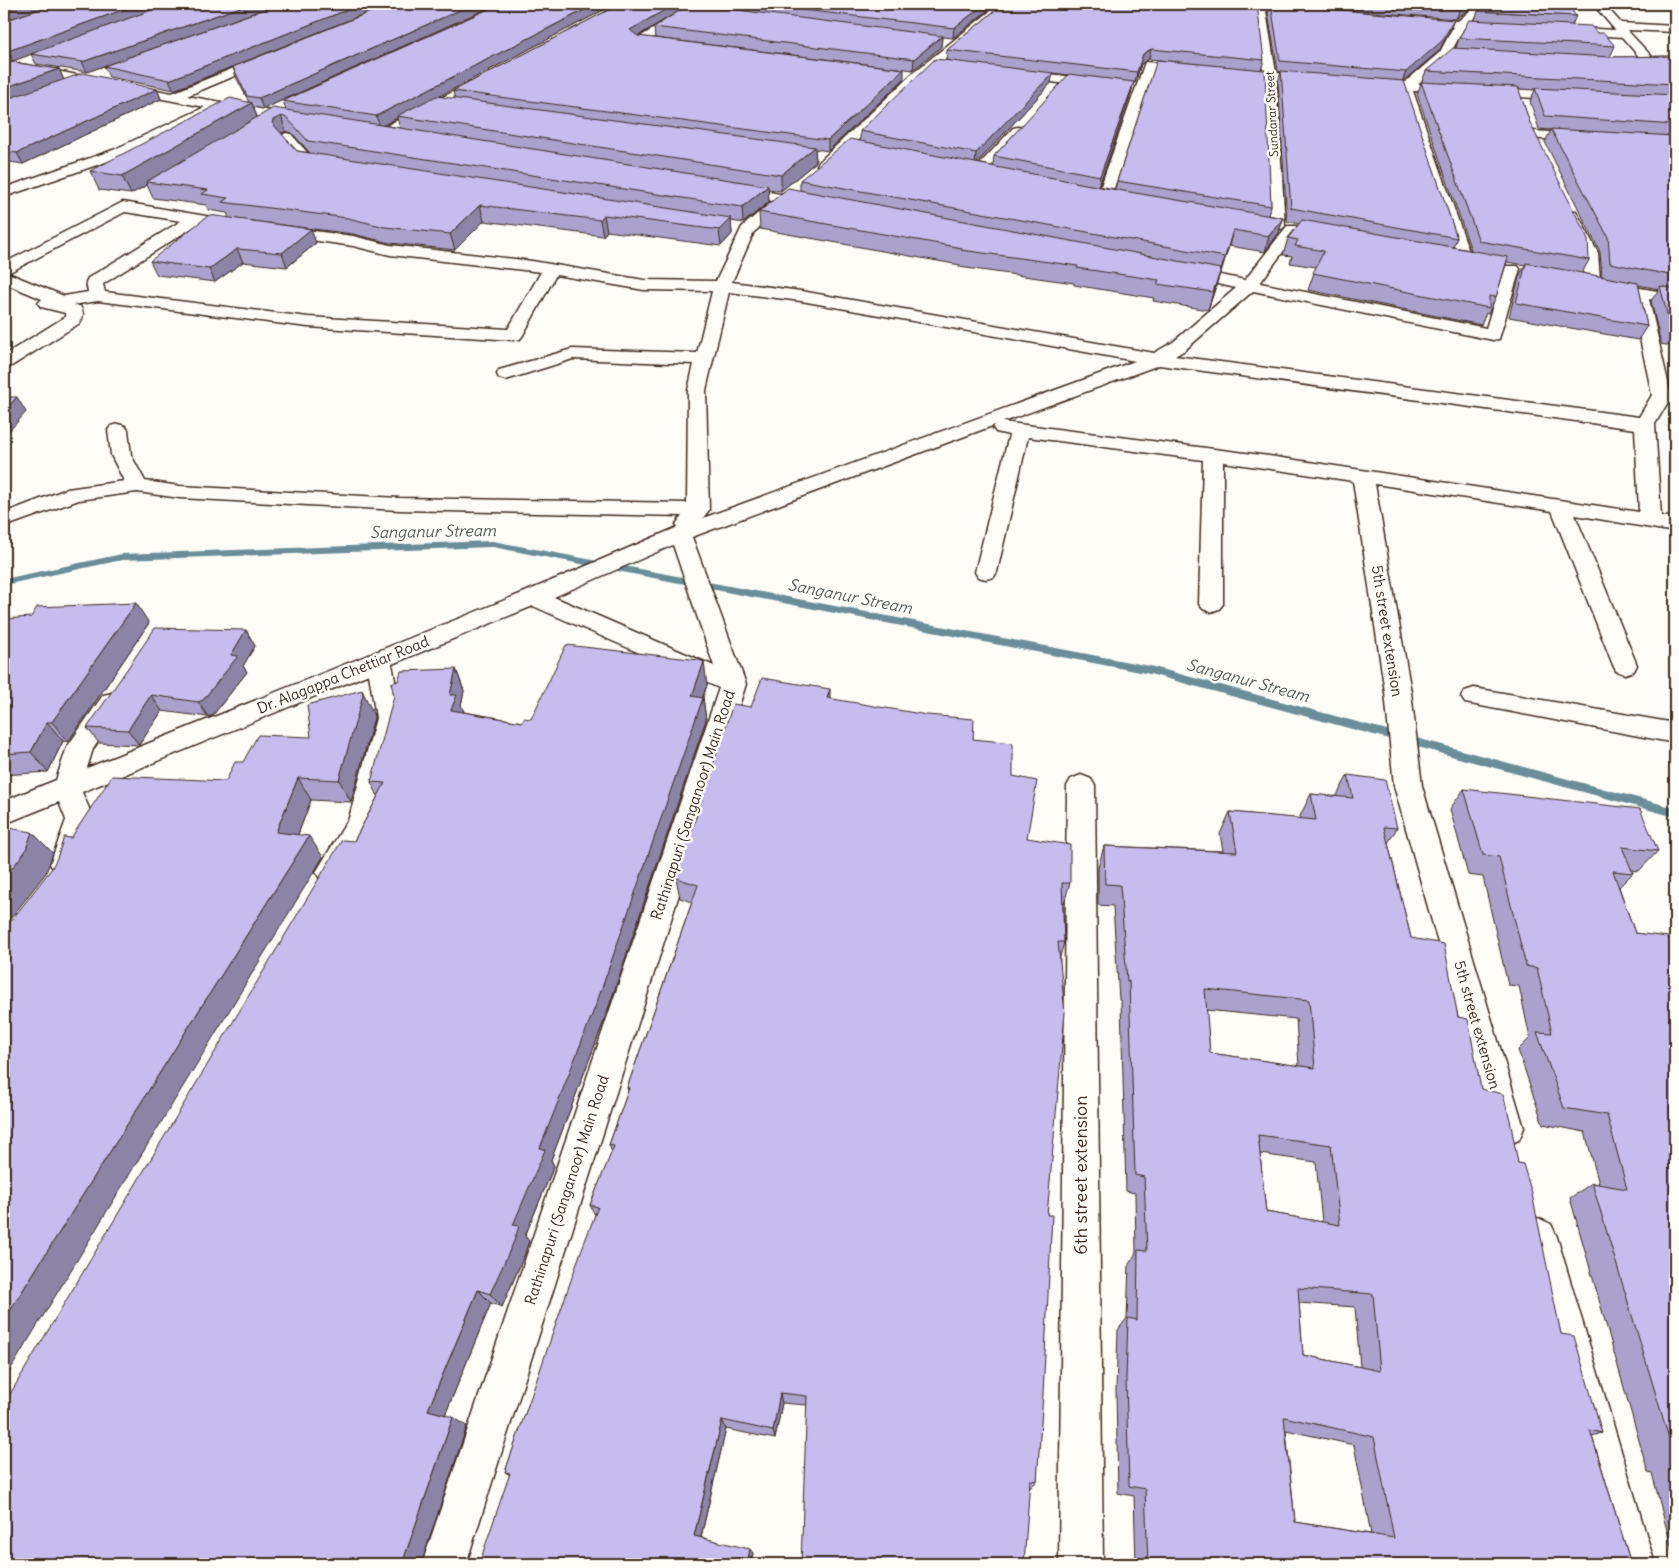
<svg xmlns="http://www.w3.org/2000/svg" width="1679" height="1568" font-family="Delius,sans-serif">
<style>
.lines{fill:none;stroke-linecap:round;stroke-linejoin:round}
.stream{fill:#6a8d9a;fill-rule:evenodd}
.minor-casing{stroke:#3b2a1e;stroke-width:3}
.minor{fill:#fdfcf7;fill-rule:evenodd}
.wall{fill:#aaa2cd;stroke:#3b2a1e;fill-rule:evenodd}
.shaded-wall{fill:#8b84a7;stroke:#3b2a1e}
.building{fill:#c6bcee;stroke:#3b2a1e;fill-rule:evenodd}
.labels{text-anchor:middle;stroke-width:5;stroke-linejoin:round;paint-order:stroke}
.far-street-label{font-size:12px;fill:#3b2a1e;stroke:#fdfcf7}
.street-label{font-size:15px;fill:#3b2a1e;stroke:#fdfcf7}
.water-label{font-size:16px;font-style:italic;fill:#535c5c;stroke:#fdfcf7}
.near-street-label{font-size:18px;fill:#3b2a1e;stroke:#fdfcf7}
</style>
<rect width="100%" height="100%" fill="#fdfcf7"/>
<filter id="ink" filterUnits="userSpaceOnUse"><feTurbulence type="fractalNoise" baseFrequency=".02" numOctaves="2"/><feDisplacementMap in="SourceGraphic" scale="10" xChannelSelector="R" yChannelSelector="G"/><feConvolveMatrix kernelMatrix="1 2 1 2 8 2 1 2 1" color-interpolation-filters="sRGB"/></filter>
<g filter="url(#ink)">
<g class="lines">
<path class="stream" d="M493,541L1150,666L1675,808V817L1150,674L493,547L122,560L4,585V579L122,554Z"/>
<g class="minor-casing">
<g id="minor">
<path d="M999,4H1010L921,79L829,168H819L817,165L819,162L913,73Z"/>
<path d="M1255,4L1311,8L1312,10L1311,12L1307,13L1266,11L1276,73L1317,76L1323,80L1317,84L1276,80L1285,226L1282,229H1272L1269,226L1264,79L1154,69L1111,197L1109,200H1099L1097,197L1145,62L1263,72Z"/>
<path d="M1478,4H1489L1471,21L1503,24L1509,27L1507,29L1464,28L1449,56L1418,84L1569,92L1575,96L1569,100L1413,91L1472,260L1470,263H1458L1456,260L1401,90L1370,89L1364,85L1370,81L1404,83L1440,52L1453,27L1414,24L1410,23L1409,21L1410,19L1458,21Z"/>
<path d="M1593,4H1604L1621,23L1675,26V32L1627,30L1656,61L1658,64L1656,67H1648L1622,37L1555,32L1553,30L1555,28L1559,27L1615,30Z"/>
<path d="M686,9L691,12L690,14L651,39L672,42L674,44L672,46L639,44L633,41Z"/>
<path d="M269,54L273,56L275,58L273,60L187,96L300,116L305,117L307,120L305,123L300,124L220,110L123,156L4,197V188L113,150L205,107L4,69V61L172,93Z"/>
<path d="M1014,70L1100,80L1106,84L1100,88L1010,77L1008,74L1010,71Z"/>
<path d="M488,74L492,75L494,78L492,81L388,136L383,137L376,133L378,130Z"/>
<path d="M1018,127L1023,128L1025,131L1023,134L985,175H975L973,172L975,169L1013,128Z"/>
<path d="M1533,131L1584,134L1591,138L1584,142L1528,138L1526,135L1528,132Z"/>
<path d="M286,133L291,134L313,159L335,163L337,166L335,169L330,170L303,165L279,137Z"/>
<path d="M732,186L781,194L787,192L792,193L794,196L820,201L822,204L820,207L815,208L787,204L754,232L732,282L801,291L1154,353L1173,342L1236,288L1176,275L1174,272L1176,269L1182,267L1245,280L1287,226H1297L1300,229L1260,283L1486,328L1504,269L1506,266H1518L1520,269L1499,339L1493,340L1253,291L1185,350L1175,356L1639,417L1652,395L1631,296L1586,288L1584,284L1582,253L1563,214L1566,211H1576L1598,253L1600,281L1675,294V304L1649,299L1670,391H1675V403L1668,402L1655,424L1661,516L1675,518V532L1575,515L1637,665L1634,671L1625,674L1616,671L1613,665L1552,511L1375,484L1411,692L1422,786L1524,1128L1519,1140L1507,1145L1495,1140L1490,1128L1394,786L1385,692L1353,481L1223,462V604L1219,609L1211,612L1203,609L1199,604L1203,460L1028,437L997,572L994,577L986,579L978,577L975,572L1009,435L996,432L993,428L995,425L692,537L746,684L466,1564H422L719,688L533,606L392,664L402,718L377,820L341,881L331,884L321,881L316,872L349,818L376,718L369,674L82,792L94,820L75,872L65,876L55,872L50,864L66,820L59,802L4,824V801L56,780L67,747L103,695L112,693L121,695L125,702L93,749L87,768L525,592L678,527L676,524L682,516L399,510L180,498L137,492L79,500L4,527V513L67,489L124,481L111,455L108,430L111,426L118,424L125,426L128,430L131,455L145,481L180,486L399,498L687,503L688,390L694,364L573,359L506,380L499,378L497,374L499,370L572,349L697,353L712,291L644,290L556,275L523,335L520,339L514,340L308,327L98,301L73,305L80,306C84,312 84,317 80,323L10,367L4,369V355L65,317V313L41,307L38,303L42,299L4,283V263L123,202L229,220L353,236L390,245L532,261L644,280L716,281L742,227L772,201L727,193L725,190L727,187ZM125,212L181,221L88,278L86,282L88,292L64,296L8,273ZM198,224L353,246L390,255L541,272L508,329L308,317L105,292L103,284ZM729,292L801,301L1135,361L703,518L709,510L706,390ZM1159,365L1635,429L1639,512L1269,456L1003,422ZM673,545L714,666L554,597Z"/>
<path d="M1474,688L1675,723V743L1465,703L1461,697L1465,691Z"/>
<path d="M1081,775L1091,779L1095,786L1103,1564H1059L1067,786L1071,779Z"/>
<path d="M1538,1218L1551,1224L1557,1237L1655,1564H1611L1519,1237L1525,1224Z"/>
</g>
</g>
<use href="#minor" class="minor"/>
</g>
<g class="wall">
<path d="M4,4H279L87,72L36,64L31,54L13,61L4,60Z"/>
<path d="M279,4H389L174,90L109,77L104,66Z"/>
<path d="M390,4H497L263,109L253,107L257,117L286,110L283,101L500,4H615L438,97L455,99L453,91L620,4H996L953,38L942,37L941,47L913,70L655,38L654,27L676,13L639,36L904,79L828,151L815,149L816,162L781,191L768,189L769,202L743,223L731,221L732,234L721,246L607,231L603,236L484,221L455,250L390,243L353,234L236,219L316,243L287,267L243,262L215,282L157,275L150,261L229,218L227,213L208,210L206,205L153,198L147,185L131,194L99,190L90,171L249,102L236,77L233,67ZM397,118L400,128L383,125ZM286,131L292,133L310,153L297,151L281,134Z"/>
<path d="M1003,4L1264,60L1261,70L1271,206L1268,215L1283,218L1279,233L1265,252L1229,246L1208,310L1153,301L1154,298L1074,285V283L959,267L960,265L760,229L759,212L800,191V180L860,141V131L946,61L947,50ZM1149,59L1216,66L1117,181L1115,189L1099,186L1131,94L1133,83H1135L1141,64ZM1052,73L1069,75L994,156L993,166L977,163L1051,83Z"/>
<path d="M1271,4L1450,30L1439,51L1403,81L1457,238L1453,247L1471,250L1417,94L1426,71L1456,48L1459,38L1475,20L1478,11L1576,16L1572,25L1597,33L1615,46L1610,57L1675,56V347L1661,344L1651,301L1659,289L1638,285L1647,326L1638,340L1509,317L1519,277L1525,265L1507,262L1496,297L1488,314L1486,313L1481,325L1308,290L1316,267L1290,263L1292,256L1283,255L1288,238L1299,224L1287,221L1278,82L1281,72L1278,71L1268,13ZM1518,89L1535,90L1530,101L1539,129L1551,130L1545,142L1600,252L1602,277L1582,273L1589,260L1530,123Z"/>
<path d="M1274,4H1475L1456,19Z"/>
<path d="M1663,4H1675V19Z"/>
<path d="M4,61L59,69L64,80L157,89L161,99L23,164L4,161Z"/>
<path d="M4,619L149,623L68,742L63,741L48,772L4,775Z"/>
<path d="M246,630L255,646L243,666L247,672L213,715L208,717L162,711L139,745L99,743L87,728Z"/>
<path d="M456,669L464,691L461,705L464,712L522,722L531,719L707,685L703,698L706,720L604,1021L551,1160L554,1166L525,1236L529,1241L524,1256L502,1307L491,1303L445,1415L467,1426L421,1564H4L354,841L378,796L371,782Z"/>
<path d="M830,699L973,739L1013,776L1027,838L1070,883L1064,903H1063L1064,942L1060,957L1047,1215L1037,1481L1030,1488L806,1405L782,1403L775,1439L726,1429L701,1537L753,1553L751,1564L510,1475L505,1472L595,1215L590,1205L612,1152L609,1145L628,1091L627,1088L692,902L680,898L676,878L751,707Z"/>
<path d="M373,713L374,718L351,802L311,800L298,834L323,857L52,868L71,838L226,781L243,762L311,737Z"/>
<path d="M1348,775L1397,828L1388,843L1411,938L1458,1017L1481,1089L1518,1163L1561,1334L1602,1433L1592,1436L1631,1564H1136L1134,1496L1118,1493L1116,1390L1118,1330L1127,1318L1129,1264L1136,1253L1135,1193L1126,1191L1121,1001L1119,1000L1113,906L1098,905V868L1104,846L1223,851L1220,834L1230,812L1300,819V816L1311,794L1336,797ZM1206,1010L1296,1019L1299,1066L1210,1053ZM1260,1154L1316,1162L1322,1222L1266,1212ZM1299,1303L1355,1307L1360,1367L1303,1355ZM1286,1430L1354,1445L1371,1534L1295,1522Z"/>
<path d="M1464,789L1658,851L1639,871L1632,870L1633,873L1619,887L1635,933L1675,955V1561L1652,1473L1648,1472L1570,1198L1592,1183L1599,1184L1585,1132L1543,1124L1518,1050L1530,1038L1519,986L1508,985L1483,877L1468,875L1450,809Z"/>
</g>
<g class="shaded-wall">
<path d="M22,4H56L4,21V10Z"/>
<path d="M139,4H169L13,61L8,51Z"/>
<path d="M249,4H279L87,72L82,62Z"/>
<path d="M362,4H389L174,90L169,80Z"/>
<path d="M474,4H497L263,109L259,98Z"/>
<path d="M596,4H615L400,117L397,116V118L380,127L376,116Z"/>
<path d="M675,4H689V5L631,40L630,30Z"/>
<path d="M985,4H996L953,38L954,28Z"/>
<path d="M1467,4H1475L1456,19L1460,9Z"/>
<path d="M1454,20L1450,30L1439,51L1402,82L1406,72Z"/>
<path d="M942,36L941,47L913,70L914,59Z"/>
<path d="M1151,49L1149,59L1141,64L1135,83L1137,72L1143,54Z"/>
<path d="M59,69L64,80L4,101V88Z"/>
<path d="M904,69V79L828,151V140Z"/>
<path d="M1053,73L1051,83L975,165L976,153Z"/>
<path d="M1134,82L1131,94L1098,189L1100,176Z"/>
<path d="M157,89L161,99L23,164L17,153Z"/>
<path d="M252,103L258,120L146,182L147,185L131,194L122,176Z"/>
<path d="M281,116L286,131L278,135L272,123L273,120Z"/>
<path d="M815,147L816,162L781,191V175Z"/>
<path d="M768,186L769,202L743,223L742,207Z"/>
<path d="M480,205L484,221L455,250L450,234Z"/>
<path d="M604,215L607,231L603,236L600,220Z"/>
<path d="M731,218L732,234L721,246L719,230Z"/>
<path d="M1283,218L1279,233L1265,252L1269,236Z"/>
<path d="M311,229L316,243L287,267L282,253Z"/>
<path d="M1233,230L1229,246L1221,272L1225,257Z"/>
<path d="M237,249L243,262L215,282L209,269Z"/>
<path d="M1221,269L1216,286L1208,310L1213,292Z"/>
<path d="M17,397L26,412L4,437V411Z"/>
<path d="M136,603L149,623L68,742L52,722Z"/>
<path d="M246,630L255,646L243,666L247,672L213,715L208,717L198,702L231,655Z"/>
<path d="M704,662L707,685L695,718L692,696Z"/>
<path d="M456,669L464,691L461,705L466,718L451,710L450,695Z"/>
<path d="M830,689V710L827,698Z"/>
<path d="M362,690L373,713L374,718L351,802L339,780Z"/>
<path d="M151,695L162,711L139,745L128,730Z"/>
<path d="M703,698L706,720L604,1021L551,1160L554,1166L525,1236L529,1241L524,1256L502,1307L490,1294L513,1225L540,1148Z"/>
<path d="M47,722L63,741L48,772L31,752Z"/>
<path d="M298,778L311,800L291,853L276,832Z"/>
<path d="M32,832L53,853L46,873L4,927V878Z"/>
<path d="M309,836L323,857L4,1380V1320Z"/>
<path d="M478,1290L491,1303L443,1420L428,1410Z"/>
<path d="M780,1393L782,1403L775,1439L773,1431Z"/>
<path d="M453,1417L467,1426L421,1564H402Z"/>
<path d="M722,1420L726,1429L700,1541L694,1536Z"/>
<path d="M750,1549L753,1553L751,1564H747Z"/>
</g>
<g class="building">
<path d="M4,4H22L4,10Z"/>
<path d="M55,4H139L8,51L4,50V21Z"/>
<path d="M168,4H249L82,62L31,54Z"/>
<path d="M279,4H362L169,80L104,66Z"/>
<path d="M390,4H474L259,98L247,96L233,67Z"/>
<path d="M500,4H596L376,116L283,101Z"/>
<path d="M620,4H675L630,30L638,36L904,69L828,140L453,91Z"/>
<path d="M690,4L942,36L914,59L654,27Z"/>
<path d="M754,4H985L954,28Z"/>
<path d="M1003,4H1257L1264,60L1151,49L1143,54L1137,72L947,50Z"/>
<path d="M1271,4L1454,20L1442,41L1406,72L1280,61Z"/>
<path d="M1391,4H1467L1460,9Z"/>
<path d="M1486,4H1560L1566,9H1571L1576,16L1478,11Z"/>
<path d="M1469,20L1591,26L1597,33H1604L1615,46L1459,38Z"/>
<path d="M1453,48L1610,57L1675,56V84L1426,71Z"/>
<path d="M935,59L1053,73L976,153L860,131Z"/>
<path d="M1157,60L1265,70L1271,206L1117,181Z"/>
<path d="M4,61L59,69L4,88Z"/>
<path d="M1281,71L1404,81L1457,238L1291,208Z"/>
<path d="M83,73L157,89L17,153L4,151V100Z"/>
<path d="M1069,74L1134,82L1100,176L994,156Z"/>
<path d="M1421,82L1518,87L1530,123L1588,239L1589,260L1479,241Z"/>
<path d="M1535,88L1675,95V125L1545,116Z"/>
<path d="M436,96L815,147L781,175L397,116Z"/>
<path d="M230,98L252,103L122,176L90,171Z"/>
<path d="M273,108L768,186L742,207L308,141L287,118L281,116L273,120L272,123L297,151L731,218L719,230L604,215L600,220L480,205L450,234L385,227L348,218L222,202L228,198L202,194L208,190L146,182Z"/>
<path d="M1551,129L1675,136V276L1610,263L1608,237Z"/>
<path d="M850,139L1106,188L1283,218L1269,236L1233,230L1225,257L800,180Z"/>
<path d="M788,188L1221,269L1213,292L1157,284L1159,280L1077,268L1078,266L961,250L962,248L759,212Z"/>
<path d="M209,215L311,229L282,253L237,249L209,269L150,261Z"/>
<path d="M1302,220L1508,257L1496,297L1489,296V308L1313,273L1324,251L1295,246L1298,240L1288,238Z"/>
<path d="M1526,263L1638,283L1647,326L1516,303Z"/>
<path d="M1660,286L1675,289V329H1671Z"/>
<path d="M4,397H17L4,411Z"/>
<path d="M136,603L52,722H47L31,752L4,754V619L31,617L37,607Z"/>
<path d="M155,628L246,630L231,655L238,656L203,700L198,702L151,695L128,730L87,728Z"/>
<path d="M566,645L699,660L704,662L692,696L703,698L597,1002L540,1148L545,1150L513,1225L519,1226L514,1241L490,1294L478,1290L428,1410L453,1417L402,1564H4V1404L342,840L354,841L385,783L371,782L394,696L391,683L398,681L401,671L456,669L450,695H457L451,710L522,722L524,718L531,719Z"/>
<path d="M762,678L830,689L827,698L927,715L974,719L973,739L1013,743V776L1037,781L1027,838L1070,845V883H1062L1064,942H1058L1065,1013L1047,1215H1052L1043,1394L1037,1481L1030,1480L1024,1564H801L807,1396L780,1393L773,1431L722,1420L694,1536L750,1549L747,1564H479L510,1473L505,1472L580,1254L598,1207L590,1205L614,1146L609,1145L629,1088H627L698,885L676,878L733,704L751,707Z"/>
<path d="M362,690L363,695L339,780L298,778L276,832L309,836L4,1320V930L52,868L57,858L64,837L71,838L112,776L226,781L235,762H243L258,735L311,737L307,705Z"/>
<path d="M1348,775L1385,780L1397,828L1384,827L1411,938L1444,944L1458,1017L1468,1019L1481,1089L1503,1094L1510,1120L1518,1163L1523,1164L1532,1194L1561,1334L1574,1336L1602,1433L1590,1430L1631,1564H1148L1145,1489L1129,1486L1126,1380L1128,1318L1137,1320L1138,1250L1147,1251L1144,1177L1135,1175L1129,981H1127L1120,885L1105,884L1104,846L1237,852L1230,812L1316,820L1311,794L1353,798ZM1205,989L1309,1000L1315,1068L1210,1053ZM1258,1135L1331,1145L1340,1225L1266,1212ZM1298,1288L1373,1294L1380,1371L1303,1355ZM1284,1417L1374,1437L1394,1538L1295,1522Z"/>
<path d="M1464,789L1640,809L1658,851L1622,847L1633,873L1613,871L1635,933L1668,937L1675,955V986L1673,985L1675,994V1458L1592,1183L1627,1189L1607,1115L1564,1108L1537,1032L1552,1033L1537,968L1526,966L1499,857L1483,855Z"/>
<path d="M4,827L32,832L25,852L4,878Z"/>
</g>
</g>
<g class="labels">
<g class="far-street-label">
<text transform="translate(1272 114) rotate(-93)" y="4">Sundarar Street</text>
</g>
<g class="street-label">
<text transform="translate(1387 631) rotate(81)" y="5">5th street extension</text>
<text transform="translate(343 675) rotate(-22)" y="5">Dr. Alagappa Chettiar Road</text>
<text transform="translate(693 805) rotate(-72)" y="5">Rathinapuri (Sanganoor) Main Road</text>
<text transform="translate(1477 1025) rotate(74)" y="5">5th street extension</text>
<text transform="translate(567 1190) rotate(-72)" y="5">Rathinapuri (Sanganoor) Main Road</text>
</g>
<g class="water-label">
<text transform="translate(433 531) rotate(-1)" y="6">Sanganur Stream</text>
<text transform="translate(850 596) rotate(11)" y="6">Sanganur Stream</text>
<text transform="translate(1248 680) rotate(15)" y="6">Sanganur Stream</text>
</g>
<g class="near-street-label">
<text transform="translate(1081 1175) rotate(-90)" y="6">6th street extension</text>
</g>
</g>
<rect width="1679" height="1568" fill="none" stroke="#fdfcf7" stroke-width="20"/>
<rect x="10" y="10" width="1659" height="1548" fill="none" stroke="#3b2a1e" stroke-width="2" filter="url(#ink)"/>
</svg>
